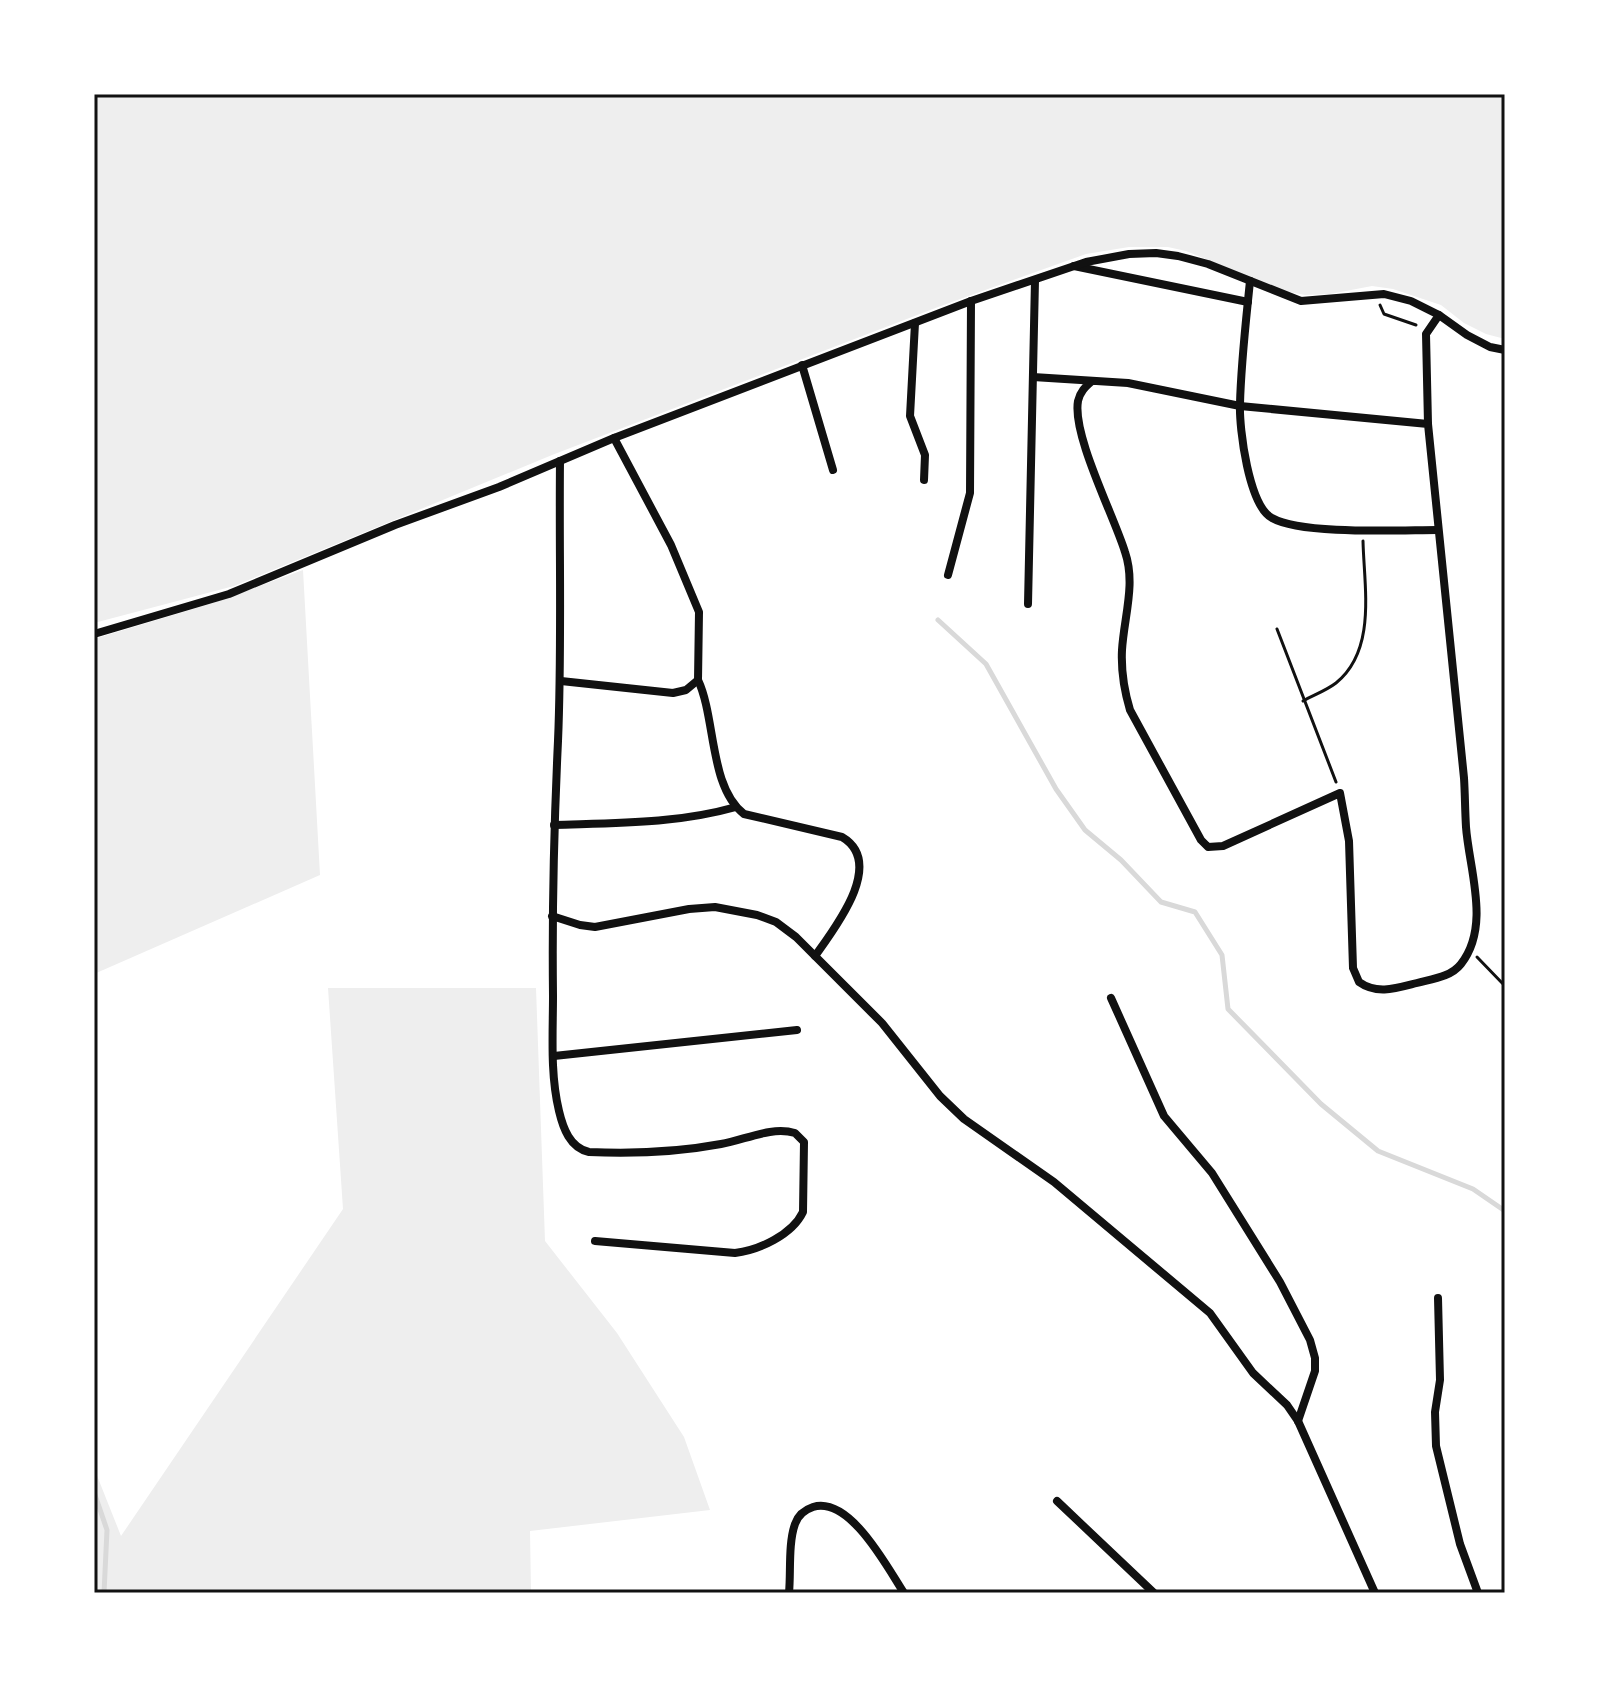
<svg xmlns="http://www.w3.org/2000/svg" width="1599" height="1687" font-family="Karla,sans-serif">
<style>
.green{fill:#eee}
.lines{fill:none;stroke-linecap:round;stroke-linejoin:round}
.stream{stroke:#d9d9d9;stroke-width:5}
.path{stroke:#111;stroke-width:3}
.minor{stroke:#111;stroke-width:8}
.neatline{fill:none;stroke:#111;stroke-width:3}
</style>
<rect width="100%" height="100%" fill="#fff"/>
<g class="green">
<path d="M94,94H1505V339L1486,334L1464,323L1441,305L1393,289L1372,286L1330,294L1305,295L1284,291L1186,251L1168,247H1129L1086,254L938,307L552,455L234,586L94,623Z"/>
<path d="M303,570L320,875L94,974V639L213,603Z"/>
<path d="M328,988H536L545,1241L617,1333L684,1437L710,1510L530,1531L531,1593H94V1468L121,1536L343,1209Z"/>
</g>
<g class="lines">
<g class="stream">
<path d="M938,620L986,664L1056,789L1085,830L1121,860L1161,902L1195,912L1222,955L1228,1009L1321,1104L1378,1151L1473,1189L1505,1211"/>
<path d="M94,1492L107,1530L104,1593"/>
</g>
<g class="path">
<path d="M1380,305L1384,314L1416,325"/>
<path d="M1277,629L1336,782"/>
<path d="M1303,701C1314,695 1327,690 1336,683C1377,650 1364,587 1363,541"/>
<path d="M1477,957L1505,986"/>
</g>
<g class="minor">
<path d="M1074,266L1248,302"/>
<path d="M1250,281C1246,321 1241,363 1240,404C1239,429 1249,506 1272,518C1302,535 1400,530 1437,530"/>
<path d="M915,323L910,416L925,455L924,480"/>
<path d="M802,365L833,470"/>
<path d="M1033,377L1128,383L1240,406L1428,424L1464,778C1465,794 1465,810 1466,827C1469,869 1491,926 1461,964C1451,977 1432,979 1417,983C1397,988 1377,995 1359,982L1353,968L1349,841L1340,793L1223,846L1208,847L1201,840L1130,710C1124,690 1121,670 1122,650C1124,617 1136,584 1125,552C1114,516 1072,435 1078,401C1080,392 1085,387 1092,381"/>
<path d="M1428,424L1426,334L1439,315"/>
<path d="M560,461C559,555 562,648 558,741C554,826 552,911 553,996C553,1033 550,1074 559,1111C563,1128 570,1148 589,1152C633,1154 678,1152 721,1144C745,1140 771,1126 795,1133L804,1142L803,1212C792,1235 759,1250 735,1253L595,1241"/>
<path d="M948,575L970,493L971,301"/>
<path d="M1028,604L1035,280"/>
<path d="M94,634L229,594L395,525L499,487L614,438L971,301L1086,262L1129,254L1156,253L1178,256L1208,264L1301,301L1384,294L1411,301L1439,315L1467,335L1490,347L1505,350"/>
<path d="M698,680C716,718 709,787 744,814L842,837C886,863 835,928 815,956"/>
<path d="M561,681L673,693L686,690L698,680L699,612L671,545L614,438"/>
<path d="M554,825C616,823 676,824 736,807"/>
<path d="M552,916L580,925L595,927L689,909L715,907L757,915L776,922L796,937L882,1023L940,1096L964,1119L1054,1182L1210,1313L1253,1373L1287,1405L1298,1421L1375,1593"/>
<path d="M1111,998L1164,1116L1212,1173L1280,1282L1310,1340L1315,1358V1371L1298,1421"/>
<path d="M554,1056L797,1030"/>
<path d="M1438,1298L1440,1380L1435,1412L1436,1446L1460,1544L1478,1593"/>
<path d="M1057,1501L1154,1593"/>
<path d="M789,1593C791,1572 788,1544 795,1524C798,1515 804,1510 813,1507C850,1496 887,1567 904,1593"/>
</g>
</g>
<rect width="1599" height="1687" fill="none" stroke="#ffffff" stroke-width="192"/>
<rect x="96" y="96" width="1407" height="1495" class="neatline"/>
</svg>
